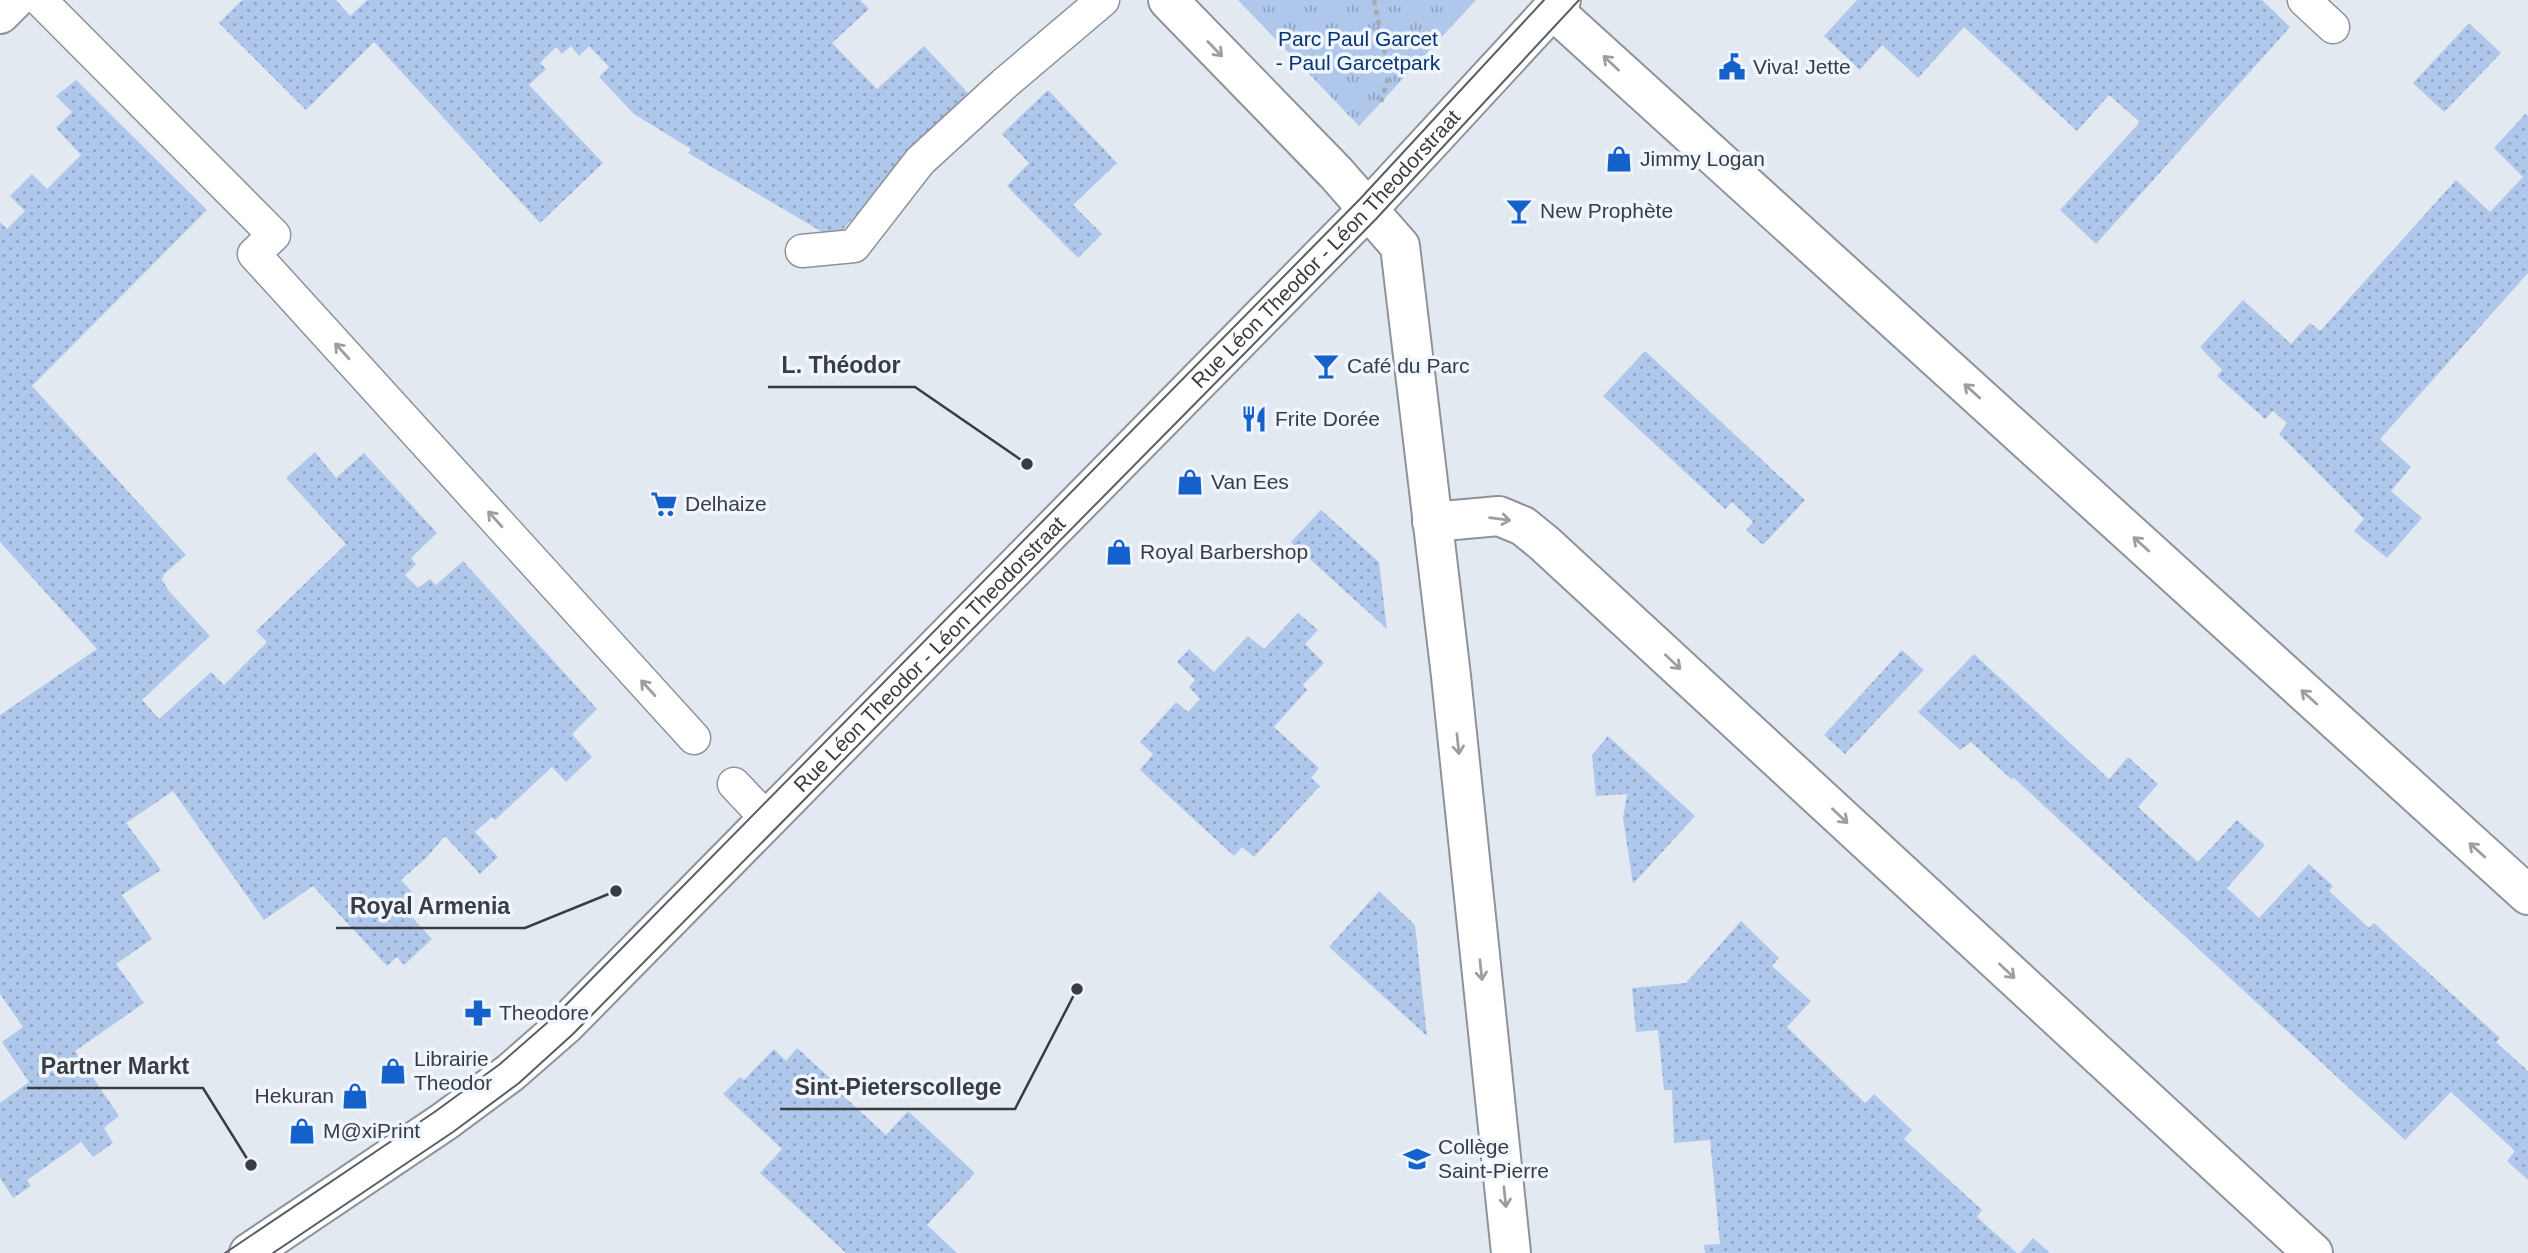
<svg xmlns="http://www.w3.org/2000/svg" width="2528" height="1253" font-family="Arial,sans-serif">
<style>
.grass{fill:url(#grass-tufts)}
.garden{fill:url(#garden-dots)}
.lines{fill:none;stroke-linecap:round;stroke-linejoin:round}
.lane-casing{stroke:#8e939b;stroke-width:35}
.street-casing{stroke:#8e939b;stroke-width:42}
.path{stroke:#a6abb1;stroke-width:4.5;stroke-dasharray:5 5;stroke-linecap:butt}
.lane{stroke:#fff;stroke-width:32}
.street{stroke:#fff;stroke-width:38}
.tram{stroke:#5a5e62;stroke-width:2}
.oneway{stroke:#9c9ea0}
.labels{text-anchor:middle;stroke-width:7;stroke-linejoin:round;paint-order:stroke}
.park-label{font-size:21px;fill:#073575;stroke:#f0f6ff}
.poi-label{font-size:21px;fill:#3a3d40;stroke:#f0f6ff;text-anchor:start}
.street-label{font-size:21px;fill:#3a3d40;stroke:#f0f6ff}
.leader{fill:none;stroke:#3a3d40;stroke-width:2.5}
.callout-dot{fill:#3a3d40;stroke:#f0f6ff;stroke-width:2.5}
.callout-label{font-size:23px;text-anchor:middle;font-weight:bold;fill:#3a3d40;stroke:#f0f6ff;stroke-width:7;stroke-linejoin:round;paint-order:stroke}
</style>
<defs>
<pattern id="grass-tufts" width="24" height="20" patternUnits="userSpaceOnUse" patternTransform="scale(1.75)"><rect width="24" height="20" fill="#afc7eb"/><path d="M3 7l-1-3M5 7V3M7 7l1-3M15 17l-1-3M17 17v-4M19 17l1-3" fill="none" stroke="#8fa3c0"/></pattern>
<pattern id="garden-dots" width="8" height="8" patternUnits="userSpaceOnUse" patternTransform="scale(1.75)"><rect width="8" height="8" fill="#afc7eb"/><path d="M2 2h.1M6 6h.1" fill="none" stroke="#8fa3c0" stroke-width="1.8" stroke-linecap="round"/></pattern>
</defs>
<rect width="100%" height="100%" fill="#e3e9f1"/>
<path class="grass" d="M1238,0H1476L1359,126Z"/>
<g class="garden">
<path d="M242,0H336L350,16L367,0H860L869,9L832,43L877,89L924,46L968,93L834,239L688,153L691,149L634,114L599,77L609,67L589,46L579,56L571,46L562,54L556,47L540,63L546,69L529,85L603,163L540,223L374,42L306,110L219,23Z"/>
<path d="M1857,0H2262L2290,27L2096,244L2060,210L2140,122L2109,95L2077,131L1964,27L1918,78L1882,45L1860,70L1824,36Z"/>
<path d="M2469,23L2501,53L2444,112L2413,83Z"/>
<path d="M76,80L207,210L32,386L186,555L164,574L162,580L169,591L210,636L142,700L159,719L211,672L224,685L267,642L256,631L346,544L286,478L315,452L336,478L364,453L437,533L411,558L416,564L405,575L418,588L430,579L436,585L463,561L597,709L572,734L592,757L566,782L552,767L495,820L492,817L475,832L498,857L480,874L445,836L427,857L401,880L413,893L399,903L432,939L404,965L397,957L387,966L313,886L264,920L173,791L126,823L161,870L122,895L152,939L116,964L144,1003L75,1051L119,1116L104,1128L113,1143L93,1157L81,1142L27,1180L31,1186L13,1198L0,1178V1103L29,1082L2,1042L23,1027L0,994V715L97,649L0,542V222L7,229L25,211L10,196L32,174L47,189L81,155L56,128L72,112L56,96Z"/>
<path d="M1048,90L1117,163L1073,205L1102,234L1078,258L1007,186L1029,163L1002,134Z"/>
<path d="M2526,113L2528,116V273L2380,439L2411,467L2391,491L2422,518L2387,558L2354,531L2364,519L2279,434L2287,423L2273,411L2265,419L2217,376L2222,370L2200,347L2243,300L2291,344L2310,323L2320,331L2456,180L2490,212L2523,177L2494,148Z"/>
<path d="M1645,351L1805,500L1763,545L1746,530L1753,522L1732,502L1725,509L1603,396Z"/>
<path d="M1321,510L1379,562L1387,629L1291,542Z"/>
<path d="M1298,613L1318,630L1305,644L1324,663L1303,685L1307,690L1274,727L1319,768L1311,778L1320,786L1254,857L1242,847L1234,856L1140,770L1153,754L1140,742L1176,702L1188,712L1200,699L1189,687L1195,680L1177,662L1189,649L1214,672L1248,636L1264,649Z"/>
<path d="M1902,650L1924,670L1845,754L1824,735Z"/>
<path d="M1974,654L2109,779L2128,757L2158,784L2138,807L2198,862L2237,820L2265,845L2227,888L2259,918L2309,864L2333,886L2329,891L2369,928L2374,923L2500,1038L2496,1042L2528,1071V1180L2507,1161L2515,1151L2451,1092L2405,1140L2014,778L2011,779L1971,742L1960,750L1918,712Z"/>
<path d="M1608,736L1695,816L1633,884L1623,818L1627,794L1596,796L1592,755Z"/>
<path d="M1379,891L1415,925L1427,1036L1329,947Z"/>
<path d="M1741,921L1779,958L1772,966L1811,1001L1787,1027L1865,1103L1874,1094L1912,1130L1904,1139L1982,1210L1977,1217L2017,1253H1705L1704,1245L1720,1244L1710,1140L1674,1143L1672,1090H1664L1658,1030L1636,1032L1632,988L1686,983Z"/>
<path d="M797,1048L841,1088L838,1091L886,1135L908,1111L975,1173L927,1225L957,1253H846L760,1173L782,1149L723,1094L740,1077L744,1080L774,1049L786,1061Z"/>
<path d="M2033,1238L2050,1253H2020Z"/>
</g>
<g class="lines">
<g class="lane-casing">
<g id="lane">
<path d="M40,0L274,235L254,254L694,738"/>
<path d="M2304,0L2333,27"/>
<path d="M802,251L854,246L920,161L1004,84L1103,0"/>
<path d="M734,784L768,820"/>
</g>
</g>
<g class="street-casing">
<g id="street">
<path d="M1168,0L1336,173L1400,246L1451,676L1511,1253"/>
<path d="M1552,9L2528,895"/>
<path d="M0,14L14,0"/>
<path d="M1432,522L1499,516L1523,526L1544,543L2313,1253"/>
<path id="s1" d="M249,1253L445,1121L510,1073L565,1025L1368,209L1561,0"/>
</g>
</g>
<path class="path" d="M1374,0L1389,74L1381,102"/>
<use href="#lane" class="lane"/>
<use href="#street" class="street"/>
<g class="tram">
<path d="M225,1253L436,1111L500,1064L556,1015L1360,199L1544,0"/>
<path d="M273,1253L453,1132L519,1083L573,1034L1246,352L1376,219L1579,0"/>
</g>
</g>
<defs><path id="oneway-shaft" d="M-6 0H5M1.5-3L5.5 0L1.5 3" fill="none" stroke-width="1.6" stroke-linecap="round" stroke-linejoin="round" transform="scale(1.75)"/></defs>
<g class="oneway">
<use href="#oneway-shaft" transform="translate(1215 49) rotate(46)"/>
<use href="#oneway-shaft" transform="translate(1611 63) rotate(-137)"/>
<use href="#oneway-shaft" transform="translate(342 351) rotate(-132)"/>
<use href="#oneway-shaft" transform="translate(1972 391) rotate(-138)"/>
<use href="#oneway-shaft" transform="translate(495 519) rotate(-132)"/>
<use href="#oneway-shaft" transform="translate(1500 519) rotate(7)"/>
<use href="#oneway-shaft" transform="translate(2141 544) rotate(-138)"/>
<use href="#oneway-shaft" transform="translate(1673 662) rotate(43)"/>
<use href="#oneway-shaft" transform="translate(648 688) rotate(-132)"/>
<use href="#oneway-shaft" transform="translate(2309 697) rotate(-138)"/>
<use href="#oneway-shaft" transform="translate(1458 744) rotate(84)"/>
<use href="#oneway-shaft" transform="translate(1840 816) rotate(43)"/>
<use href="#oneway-shaft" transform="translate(2477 850) rotate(-138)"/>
<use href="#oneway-shaft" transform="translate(1481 970) rotate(84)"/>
<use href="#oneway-shaft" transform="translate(2007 971) rotate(43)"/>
<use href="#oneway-shaft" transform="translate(1505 1197) rotate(84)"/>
</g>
<defs>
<g id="civic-bare" transform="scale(2.1)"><path d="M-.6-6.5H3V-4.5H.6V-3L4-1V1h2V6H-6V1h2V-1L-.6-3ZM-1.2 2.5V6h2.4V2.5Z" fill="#1561cc" stroke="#f0f6ff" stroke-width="2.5" paint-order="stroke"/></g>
<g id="shop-bare" transform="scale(2.1)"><path d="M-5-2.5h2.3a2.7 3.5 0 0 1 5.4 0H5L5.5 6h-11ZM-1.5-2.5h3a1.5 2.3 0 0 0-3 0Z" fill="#1561cc" stroke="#f0f6ff" stroke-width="2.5" paint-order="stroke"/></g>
<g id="bar-bare" transform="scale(2.1)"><path d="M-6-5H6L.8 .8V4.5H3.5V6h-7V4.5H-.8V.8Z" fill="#1561cc" stroke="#f0f6ff" stroke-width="2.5" paint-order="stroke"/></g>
<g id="restaurant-bare" transform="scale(2.1)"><path d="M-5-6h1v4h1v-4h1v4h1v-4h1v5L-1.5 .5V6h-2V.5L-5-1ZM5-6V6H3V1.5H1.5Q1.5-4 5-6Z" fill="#1561cc" stroke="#f0f6ff" stroke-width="2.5" paint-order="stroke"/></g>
<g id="supermarket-bare" transform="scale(2.1)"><path d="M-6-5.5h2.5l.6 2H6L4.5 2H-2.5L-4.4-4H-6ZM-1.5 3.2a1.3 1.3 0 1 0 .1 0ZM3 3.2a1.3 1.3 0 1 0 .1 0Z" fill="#1561cc" stroke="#f0f6ff" stroke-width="2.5" paint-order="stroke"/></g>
<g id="pharmacy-bare" transform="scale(2.1)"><path d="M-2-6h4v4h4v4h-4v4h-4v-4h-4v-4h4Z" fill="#1561cc" stroke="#f0f6ff" stroke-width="2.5" paint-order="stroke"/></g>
<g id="school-bare" transform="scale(2.1)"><path d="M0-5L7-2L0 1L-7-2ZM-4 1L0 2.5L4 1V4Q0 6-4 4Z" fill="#1561cc" stroke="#f0f6ff" stroke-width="2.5" paint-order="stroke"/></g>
</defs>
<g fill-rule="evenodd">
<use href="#civic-bare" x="1732" y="67"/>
<use href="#shop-bare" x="1619" y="159"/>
<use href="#bar-bare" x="1519" y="211"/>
<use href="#bar-bare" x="1326" y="366"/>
<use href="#restaurant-bare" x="1254" y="419"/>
<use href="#shop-bare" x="1190" y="482"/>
<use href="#supermarket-bare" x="664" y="504"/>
<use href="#shop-bare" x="1119" y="552"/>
<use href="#pharmacy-bare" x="478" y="1013"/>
<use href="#shop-bare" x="393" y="1071"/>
<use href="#shop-bare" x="355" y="1096"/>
<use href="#shop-bare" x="302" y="1131"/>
<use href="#school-bare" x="1417" y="1159"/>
</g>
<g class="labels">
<g class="park-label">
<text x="1358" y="46">Parc Paul Garcet<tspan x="1358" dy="24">- Paul Garcetpark</tspan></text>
</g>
<g class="poi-label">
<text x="1753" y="74">Viva! Jette</text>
<text x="1640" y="166">Jimmy Logan</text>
<text x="1540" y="218">New Prophète</text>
<text x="1347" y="373">Café du Parc</text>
<text x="1275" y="426">Frite Dorée</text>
<text x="1211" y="489">Van Ees</text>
<text x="685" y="511">Delhaize</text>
<text x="1140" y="559">Royal Barbershop</text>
<text x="499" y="1020">Theodore</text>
<text x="414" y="1066">Librairie<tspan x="414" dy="24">Theodor</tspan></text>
<text x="334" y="1103" text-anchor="end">Hekuran</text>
<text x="323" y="1138">M@xiPrint</text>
<text x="1438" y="1154">Collège<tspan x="1438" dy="24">Saint-Pierre</tspan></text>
</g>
<g class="street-label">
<text dy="7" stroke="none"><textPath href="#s1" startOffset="1477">Rue Léon Theodor - Léon Theodorstraat</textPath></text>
<text dy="7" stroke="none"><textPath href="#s1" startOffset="910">Rue Léon Theodor - Léon Theodorstraat</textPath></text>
</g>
</g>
<path class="leader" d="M1027 464L915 387H768M616 891L525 928H336M251 1165L203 1088H27M1077 989L1015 1109H780"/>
<g class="callout-dot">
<circle cx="1027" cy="464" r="7"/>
<circle cx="616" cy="891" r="7"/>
<circle cx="251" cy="1165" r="7"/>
<circle cx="1077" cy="989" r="7"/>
</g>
<g class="callout-label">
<text x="841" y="373">L. Théodor</text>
<text x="430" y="914">Royal Armenia</text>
<text x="115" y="1074">Partner Markt</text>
<text x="898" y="1095">Sint-Pieterscollege</text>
</g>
</svg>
